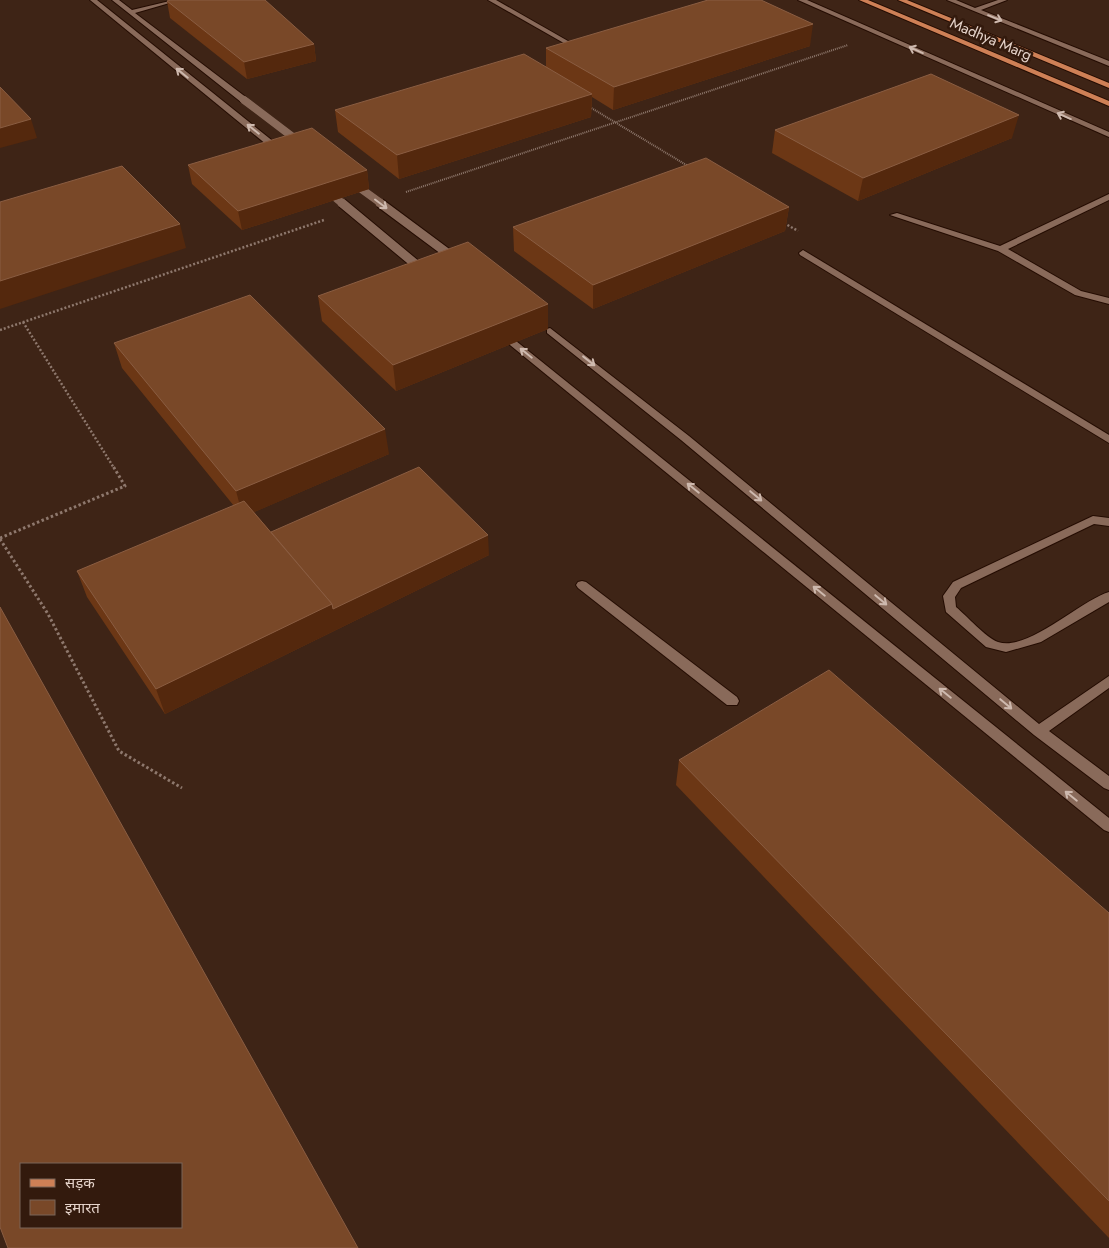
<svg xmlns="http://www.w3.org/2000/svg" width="1109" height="1248" font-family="Jost,'Noto Sans Devanagari',sans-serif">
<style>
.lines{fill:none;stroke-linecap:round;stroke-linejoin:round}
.minor-casing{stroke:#240c02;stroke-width:2}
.major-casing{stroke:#240c02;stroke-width:2}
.path-far2{stroke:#8e786d;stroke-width:2;stroke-dasharray:1 1;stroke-linecap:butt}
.path-far1{stroke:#8e786d;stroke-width:2.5;stroke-dasharray:2 2;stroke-linecap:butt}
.path{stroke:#8e786d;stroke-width:3;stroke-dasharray:2.5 2.5;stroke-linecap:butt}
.minor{fill:#896a5a;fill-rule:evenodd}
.major{fill:#ce8056;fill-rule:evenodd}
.minor-bridge-far1-casing{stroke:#240c02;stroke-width:8;stroke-linecap:butt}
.minor-bridge-casing{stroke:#240c02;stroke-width:11;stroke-linecap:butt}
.minor-bridge-far1{stroke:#896a5a;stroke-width:8}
.minor-bridge{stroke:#896a5a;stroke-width:9}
.wall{fill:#6c3715}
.shaded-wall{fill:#54280d}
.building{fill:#794828;stroke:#8a5d42;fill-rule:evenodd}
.oneway{stroke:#ceb9ae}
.labels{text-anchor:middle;stroke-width:5;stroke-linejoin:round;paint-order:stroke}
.far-street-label{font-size:15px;fill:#e5d3ca;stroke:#331a0d}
</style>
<rect width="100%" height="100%" fill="#3e2416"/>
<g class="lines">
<g class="minor-casing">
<g id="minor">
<path d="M90,0H97L284,150V154H278Z"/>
<path d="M112,0H119L132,10L174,0L173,2L135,13L247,98V102H241Z"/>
<path d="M488,0H496L575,45L569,46Z"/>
<path d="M798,0H807L1109,132V137Z"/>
<path d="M947,0H956L975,8L998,0H1007L981,10L1109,61V66Z"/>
<path d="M1109,194V200L1008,249L1081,291L1109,298V304L1075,295L998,251L890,215L897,213L1000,246Z"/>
<path d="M803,250L1109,435V443L800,255L799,253Z"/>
<path d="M550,328L689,436L1039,724L1109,676V688L1049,731L1109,776V790L1104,788L1034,735L681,440L547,333V329Z"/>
<path d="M513,340L516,341L1109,818V832L1104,830L510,345V341Z"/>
<path d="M1093,516L1109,518V526L1094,524L961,588L955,597L956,607C967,616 985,637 998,642C1028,652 1081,600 1109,592V602L1041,642L1006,652L986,647L946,612L943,596L953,582Z"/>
<path d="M582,581L586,582L737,697L739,701L737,705H727L578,588L576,585L578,582Z"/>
</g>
</g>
<g class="major-casing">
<g id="major">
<path d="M859,0H868L1109,101V106Z"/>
<path d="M898,0H907L1109,83V88Z"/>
</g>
</g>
<g class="path-far2">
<path d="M588,106L688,166"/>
<path d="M406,192L848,45"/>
</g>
<g class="path-far1">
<path d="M784,223L798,231"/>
<path d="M23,322L114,468"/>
<path d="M0,330L324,220"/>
</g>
<g class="path">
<path d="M0,538L125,486L113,466"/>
<path d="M0,539L48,614L119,751L182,788"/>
</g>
<use href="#minor" class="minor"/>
<use href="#major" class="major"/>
<g class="minor-bridge-far1-casing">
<g id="minor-bridge-far1">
<path d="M244,100L302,144"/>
<path d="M349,180L382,204"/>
<path d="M337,199L343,204"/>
</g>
</g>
<g class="minor-bridge-casing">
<g id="minor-bridge">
<path d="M342,203L425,272"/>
<path d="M380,203L458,261"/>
</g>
</g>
<use href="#minor-bridge-far1" class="minor-bridge-far1"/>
<use href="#minor-bridge" class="minor-bridge"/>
</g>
<g class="wall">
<path d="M167,1L314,44L316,61L247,79L170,18Z"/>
<path d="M810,46L613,110L592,97L591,117L399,179L338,132L335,110L546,67V48Z"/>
<path d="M775,130L1012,138L858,201L772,153Z"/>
<path d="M188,165L367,170L369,189L242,230L192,184Z"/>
<path d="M789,207L785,231L593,309L514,251L513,227Z"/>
<path d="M318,296L548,329L396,391L322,321Z"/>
<path d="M114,343L389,454L254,512L271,532L489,555L165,714L87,597L77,571L234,506L122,368Z"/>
<path d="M679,760L1109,913V1238L676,785Z"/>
</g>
<g class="shaded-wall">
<path d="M813,24L810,46L613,110L614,87Z"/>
<path d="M314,44L316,61L247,79L244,62Z"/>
<path d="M592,94L591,117L399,179L397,155Z"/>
<path d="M1019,115L1012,138L858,201L863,178Z"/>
<path d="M31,119L37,138L0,148V128Z"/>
<path d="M367,170L369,189L242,230L238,211Z"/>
<path d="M789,207L785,231L593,309V285Z"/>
<path d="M180,224L186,248L0,309V281Z"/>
<path d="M548,304V329L396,391L393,365Z"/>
<path d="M385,429L389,454L243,517L236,491Z"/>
<path d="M488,535L489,555L165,714L156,689L332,604Z"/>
</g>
<g class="building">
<path d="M171,0H265L314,44L244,62L167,1Z"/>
<path d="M708,0H761L813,24L614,87L546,48Z"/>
<path d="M524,54L592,94L397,155L335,110Z"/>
<path d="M931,74L1019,115L863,178L775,130Z"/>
<path d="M0,87L31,119L0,128Z"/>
<path d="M312,128L367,170L238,211L188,165Z"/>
<path d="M706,158L789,207L593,285L513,227Z"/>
<path d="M122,166L180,224L0,281V202Z"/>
<path d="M468,242L548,304L393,365L318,296Z"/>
<path d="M250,295L385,429L236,491L114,343Z"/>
<path d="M419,467L488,535L333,609L332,604L271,532Z"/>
<path d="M244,501L332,604L156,689L77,571Z"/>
<path d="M0,607L358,1248H8L0,1227ZM21,1164H181V1227H21Z"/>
<path d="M829,670L1109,913V1201L679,760Z"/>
</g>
<defs><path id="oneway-shaft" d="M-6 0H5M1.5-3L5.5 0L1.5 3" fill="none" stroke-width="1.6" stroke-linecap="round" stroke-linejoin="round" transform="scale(1.25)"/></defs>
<g class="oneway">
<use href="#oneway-shaft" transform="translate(995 18) rotate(22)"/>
<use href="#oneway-shaft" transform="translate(916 50) rotate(-156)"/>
<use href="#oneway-shaft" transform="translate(182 73) rotate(-141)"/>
<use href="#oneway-shaft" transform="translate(1064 116) rotate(-156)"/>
<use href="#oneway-shaft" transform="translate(253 129) rotate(-141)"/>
<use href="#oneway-shaft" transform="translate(381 204) rotate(37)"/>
<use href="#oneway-shaft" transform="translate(526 353) rotate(-141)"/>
<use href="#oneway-shaft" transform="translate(589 361) rotate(38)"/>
<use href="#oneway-shaft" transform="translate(693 488) rotate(-141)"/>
<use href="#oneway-shaft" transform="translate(756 496) rotate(40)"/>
<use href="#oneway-shaft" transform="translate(819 591) rotate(-141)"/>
<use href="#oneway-shaft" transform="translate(881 600) rotate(40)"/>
<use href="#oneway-shaft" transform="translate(945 693) rotate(-141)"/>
<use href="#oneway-shaft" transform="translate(1006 704) rotate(40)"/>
<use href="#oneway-shaft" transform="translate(1071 796) rotate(-141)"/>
</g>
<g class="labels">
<g class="far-street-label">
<text transform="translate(991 39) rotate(23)" y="5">Madhya Marg</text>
</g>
</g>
<rect x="20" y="1163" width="162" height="65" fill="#331a0d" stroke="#7a6459"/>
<rect x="30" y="1179" width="25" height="8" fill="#ce8056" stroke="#7a6459"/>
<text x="65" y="1188" font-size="15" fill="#e5d3ca">सड़क</text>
<rect x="30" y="1200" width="25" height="15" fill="#794828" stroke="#7a6459"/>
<text x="65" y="1213" font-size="15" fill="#e5d3ca">इमारत</text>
</svg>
